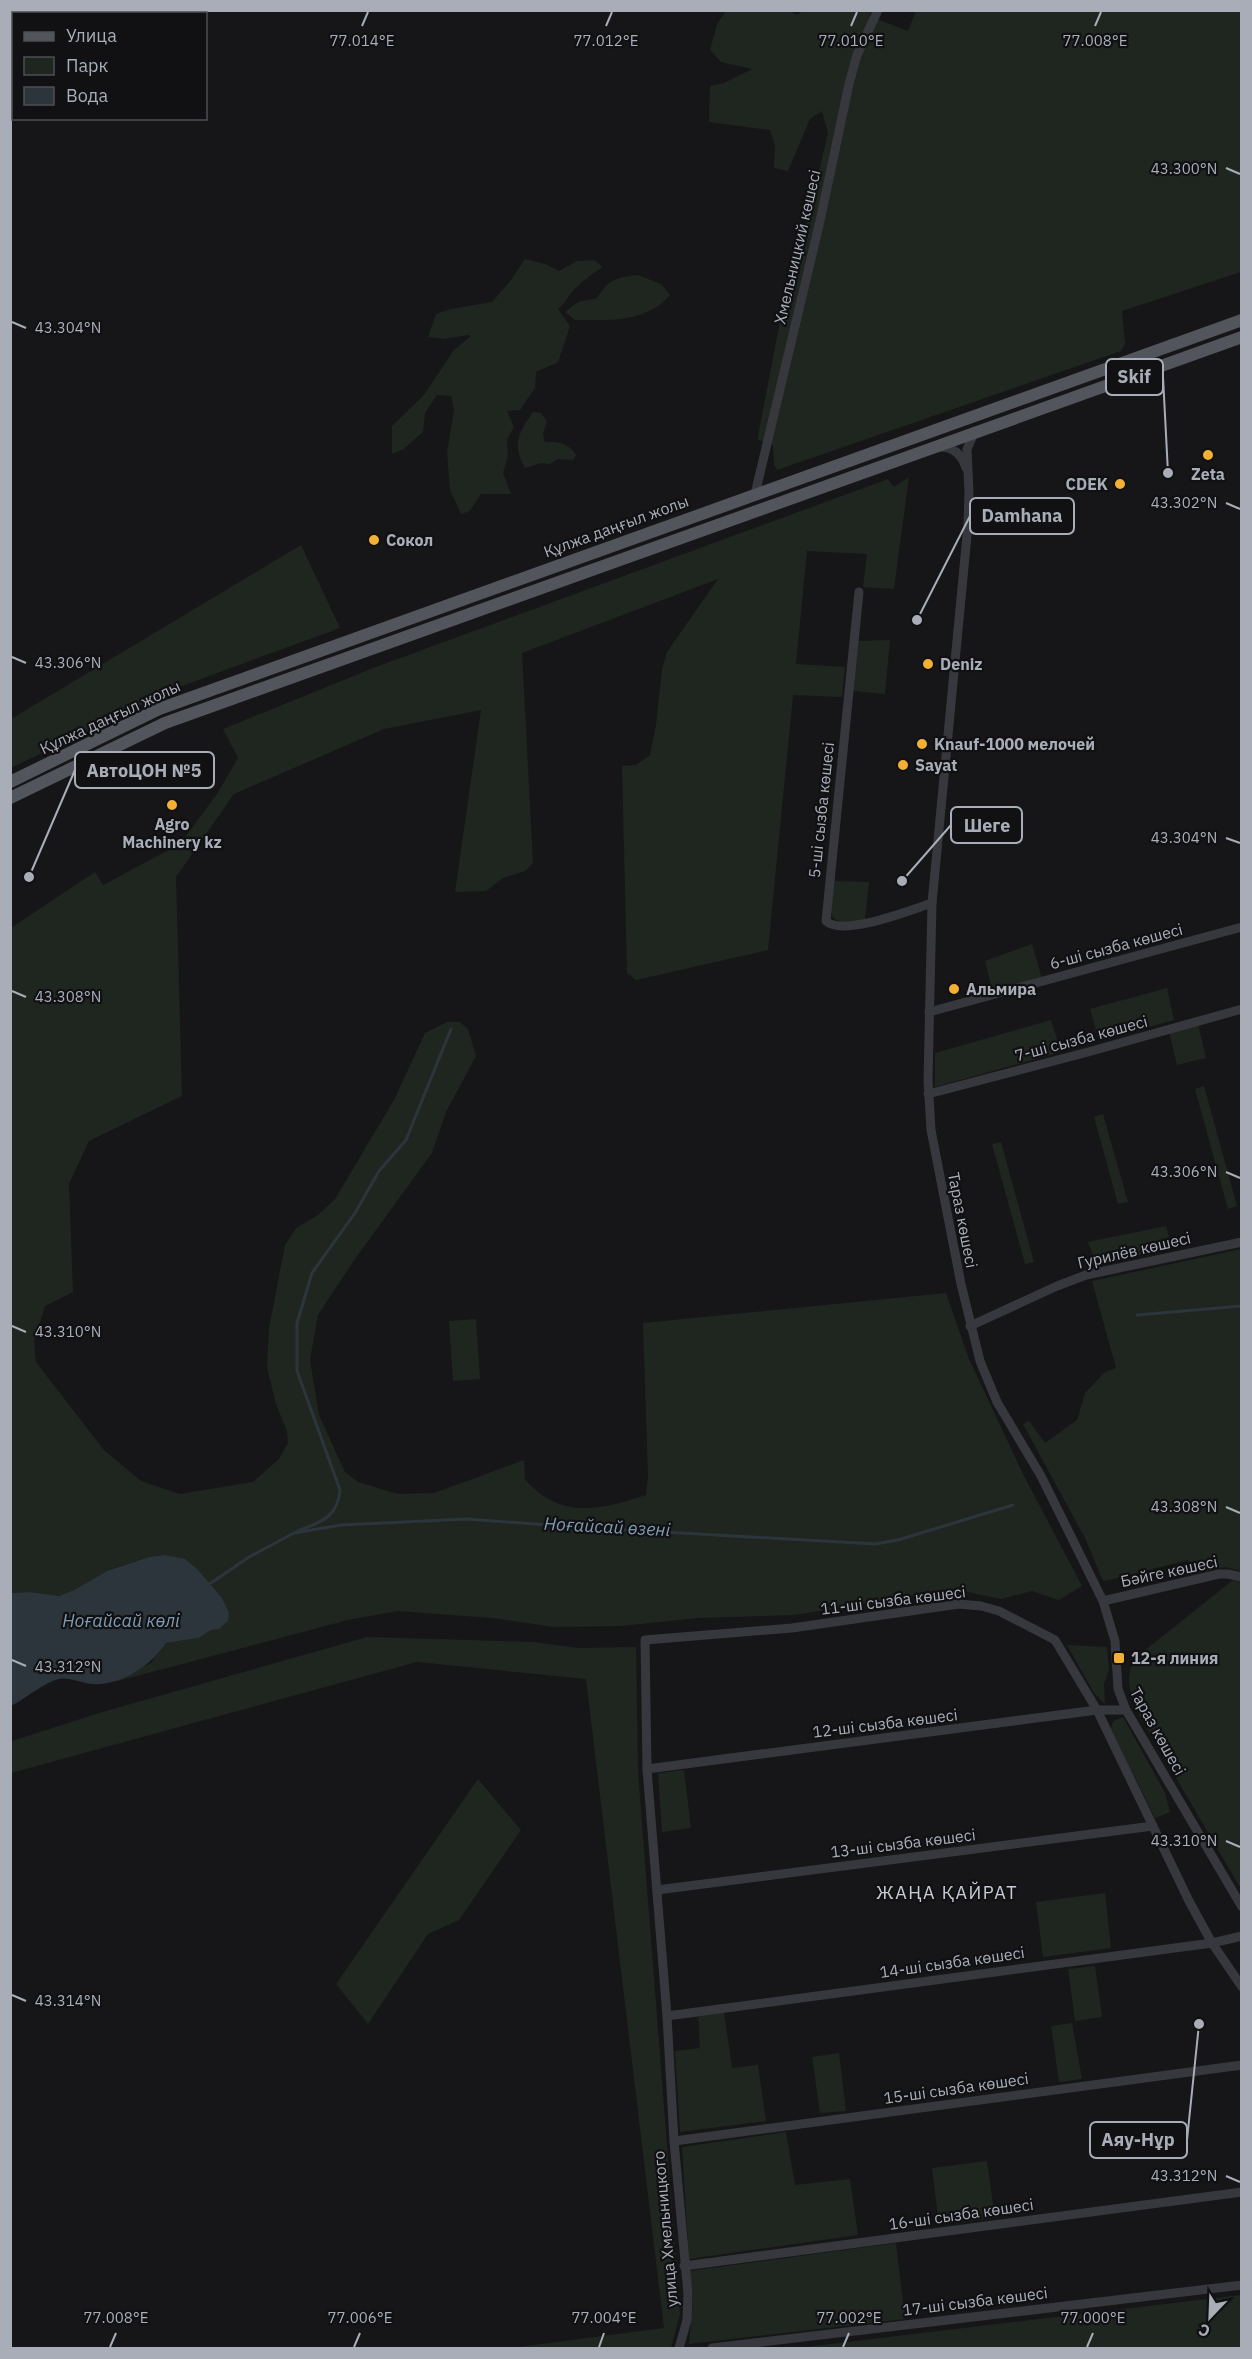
<svg xmlns="http://www.w3.org/2000/svg" width="1252" height="2359" font-family="'IBM Plex Sans',sans-serif">
<style>
.green{fill:#1e261f}
.water{fill:#2c353c}
.lines{fill:none;stroke-linecap:round;stroke-linejoin:round}
.stream{stroke:#2c353c;stroke-width:3}
.minor{stroke:#37383d;stroke-width:9}
.major{stroke:#53555c;stroke-width:12}
.ticks{fill:none;stroke:#a8adb8;stroke-width:2}
.poi-dot{fill:#f2b134;stroke:#111113;stroke-width:2}
.labels{text-anchor:middle;stroke-width:4.5;stroke-linejoin:round;paint-order:stroke}
.street-label{font-size:16px;fill:#a8adb8;stroke:#111113}
.poi-label{font-size:16px;font-weight:bold;fill:#a8adb8;stroke:#111113;text-anchor:start}
.water-label{font-size:18px;font-style:italic;fill:#7f9bb3;stroke:#111113}
.neighbourhood-label{font-size:18px;letter-spacing:1.5px;fill:#c9ccd4;stroke:#111113}
.ticks-label{font-size:15px;text-anchor:middle;fill:#a8adb8;stroke:#111113;stroke-width:4.5;stroke-linejoin:round;paint-order:stroke}
.leader{fill:none;stroke:#a8adb8;stroke-width:2}
.callout-dot{fill:#a8adb8;stroke:#111113;stroke-width:2}
.callout{fill:#111113;stroke:#a8adb8;stroke-width:2}
.callout-label{font-size:18px;text-anchor:middle;font-weight:bold;fill:#a8adb8}
</style>
<rect width="100%" height="100%" fill="#161618"/>
<g class="green">
<path d="M726,11H790L797,15L802,11H872L869,16L908,31L916,11H1241V272L1122,311L1125,344L1121,351L777,470L774,464L773,445L758,440V436L782,311L801,246L828,133L822,111L810,119L788,171L774,168L775,145L770,130L709,122L710,86L724,83L752,69L721,62L710,50L717,24Z"/>
<path d="M525,259L545,264L559,271L577,261L594,260L603,267C592,274 582,281 573,291C567,297 565,304 558,309L570,326L558,362L536,372L535,388L520,410L507,411L514,427L507,439L508,457L503,473L511,494H481L470,511L461,514L450,490L447,452L454,410L451,396L437,395L425,413L423,432L404,449L392,454V426L424,395L454,350L471,336L468,335L444,339L428,337L436,314L451,309L492,302L511,280Z"/>
<path d="M638,275L661,284L670,295C646,323 609,320 575,320L565,312L578,302L597,298C610,278 616,278 638,275Z"/>
<path d="M533,412L541,413L547,421L543,434L545,442C559,441 569,444 576,455L573,460L558,459L550,464L541,463L525,468C512,445 518,433 533,412Z"/>
<path d="M909,477L894,589L863,587L867,554L807,551L796,664L845,667L842,697L793,695L768,950L636,980L627,973L622,766L636,765L650,755L656,725L662,669L667,652L718,579L522,653L533,863L525,871L503,878L486,891L455,892L481,710L384,729L234,794L176,877L182,1096L89,1141L69,1184L73,1292L45,1306L34,1341L36,1362L104,1450L141,1481L180,1494L253,1482L279,1459L288,1443L287,1431L276,1404L267,1367L269,1328L285,1245L296,1228L318,1215L335,1199L394,1100L425,1033L447,1022H460L468,1029L476,1056L446,1112L432,1153L355,1259L318,1315L310,1360L319,1415L345,1472L358,1482L398,1494L434,1493L524,1460L525,1479C560,1520 601,1510 646,1495L648,1476L643,1323L946,1293L969,1359L1024,1476L1082,1586L1059,1600L1032,1591L1001,1599L953,1589L795,1615L699,1618L621,1626L554,1627L492,1618L397,1611L348,1620L114,1682L151,1663L166,1643L199,1638L211,1630L185,1560L165,1555L149,1557L107,1571L74,1590L59,1596L30,1592L11,1593V928L95,872L103,885L180,844L217,794L238,758L223,729L373,668L888,479L894,487Z"/>
<path d="M301,545L340,628L174,689L11,768V719Z"/>
<path d="M890,640L885,694L853,691L858,641Z"/>
<path d="M834,881L869,882L865,919C854,922 842,925 833,918L831,912Z"/>
<path d="M1032,944L1042,979L993,993L985,961Z"/>
<path d="M1167,988L1174,1020L1099,1041L1090,1009Z"/>
<path d="M1051,1020L1061,1052L935,1087V1053Z"/>
<path d="M1198,1024L1206,1058L1177,1065L1169,1032Z"/>
<path d="M1204,1086L1237,1206L1228,1209L1195,1089Z"/>
<path d="M1103,1114L1128,1202L1118,1204L1094,1117Z"/>
<path d="M1001,1142L1034,1262L1025,1264L992,1144Z"/>
<path d="M1166,1226L1172,1248L1096,1264L1088,1242Z"/>
<path d="M1241,1249V1571L1226,1567L1191,1575L1188,1560L1105,1581L1102,1579L1086,1540L1023,1424L1029,1421L1045,1443L1077,1420L1085,1393L1105,1372L1116,1368L1092,1281Z"/>
<path d="M476,1319L480,1379L453,1381L449,1321Z"/>
<path d="M1233,1580L1242,1582L1241,1889L1137,1711C1130,1693 1125,1677 1134,1659Z"/>
<path d="M367,1637L533,1642L579,1648L636,1647L638,1771L680,2314L671,2348H510L664,2328L586,1679L417,1662L11,1773V1742L12,1741L99,1713Z"/>
<path d="M1067,1645L1107,1647L1109,1670L1104,1684L1105,1704L1094,1693Z"/>
<path d="M1123,1717L1165,1793L1170,1812L1155,1818L1111,1729L1113,1721Z"/>
<path d="M684,1770L691,1828L662,1832L658,1773Z"/>
<path d="M478,1779L521,1830L459,1920L428,1934L368,2024L336,1984Z"/>
<path d="M1105,1893L1111,1948L1043,1957L1036,1902Z"/>
<path d="M1095,1966L1102,2017L1075,2021L1068,1969Z"/>
<path d="M724,2012L732,2068L758,2065L766,2121L680,2132L675,2051L700,2048L698,2014Z"/>
<path d="M1072,2023L1082,2079L1059,2082L1051,2026Z"/>
<path d="M839,2053L846,2111L820,2113L812,2057Z"/>
<path d="M786,2132L795,2185L850,2179L858,2235L689,2259L682,2147Z"/>
<path d="M987,2161L995,2218L939,2224L932,2168Z"/>
<path d="M896,2243L905,2319L689,2344L693,2298L690,2271Z"/>
<path d="M1241,2295V2348H797Z"/>
</g>
<path class="water" d="M165,1555L185,1559L198,1570L222,1598L229,1613L228,1621L219,1629L211,1630L199,1638L166,1643C151,1666 120,1686 92,1684C81,1683 70,1677 59,1679C45,1682 25,1699 11,1706V1593L30,1592L59,1596L74,1590L107,1571L149,1557Z"/>
<g class="lines">
<g class="stream">
<path d="M1137,1315L1242,1306"/>
<path d="M298,1531C321,1522 338,1517 340,1490L297,1371V1323L312,1273L355,1213L379,1171L406,1140L451,1029"/>
<path d="M211,1583L249,1557L294,1533L341,1525L466,1519L576,1527L875,1544L898,1540L1013,1505"/>
</g>
<g class="minor">
<path d="M975,431L967,449L969,492L968,525L932,903L928,1080L931,1130L961,1284L980,1361L997,1402L1041,1476L1103,1601L1115,1641L1118,1689L1126,1710L1242,1907"/>
<path d="M940,447C954,447 962,455 966,468"/>
<path d="M755,494L820,221L849,84L857,55L878,10"/>
<path d="M859,592L826,921C843,937 910,910 932,903"/>
<path d="M929,1012L1242,927"/>
<path d="M928,1094L1088,1052L1242,1009"/>
<path d="M970,1326L1057,1286L1086,1275L1242,1242"/>
<path d="M1103,1601L1219,1574H1228L1242,1577"/>
<path d="M647,1769L1097,1710H1126"/>
<path d="M657,1890L1153,1826"/>
<path d="M667,2016L1212,1943L1242,1936"/>
<path d="M674,2141L1242,2065"/>
<path d="M684,2266L1242,2192"/>
<path d="M679,2348L687,2320L688,2294L674,2141L667,2016L647,1769L645,1640L792,1628L959,1604L981,1606L999,1611L1055,1640L1097,1710L1189,1901L1212,1943L1242,1987"/>
<path d="M712,2348L1242,2285"/>
</g>
<g class="major">
<path d="M10,782L159,709L1242,320"/>
<path d="M10,798L165,723L1242,337"/>
</g>
</g>
<path class="ticks" d="M362,26L368,12M606,26L612,12M851,26L857,12M1095,26L1101,12M1226,168L1240,174M12,322L26,328M1226,503L1240,509M12,657L26,663M1226,838L1240,843M12,991L26,997M1226,1172L1240,1178M12,1326L26,1332M1226,1507L1240,1513M12,1660L26,1666M1226,1841L1240,1847M12,1995L26,2001M1226,2176L1240,2182M110,2347L116,2333M354,2347L360,2333M599,2347L604,2333M843,2347L849,2333M1087,2347L1093,2333"/>
<g class="poi-dot">
<circle cx="1208" cy="455" r="6"/>
<circle cx="1120" cy="484" r="6"/>
<circle cx="374" cy="540" r="6"/>
<circle cx="928" cy="664" r="6"/>
<circle cx="922" cy="744" r="6"/>
<circle cx="903" cy="765" r="6"/>
<circle cx="172" cy="805" r="6"/>
<circle cx="954" cy="989" r="6"/>
<rect x="1113" y="1652" width="12" height="12" rx="3"/>
</g>
<g class="labels">
<g class="street-label">
<text transform="translate(797 247) rotate(-77)" y="6">Хмельницкий көшесі</text>
<text transform="translate(616 526) rotate(-20)" y="6">Құлжа даңғыл жолы</text>
<text transform="translate(110 717) rotate(-25)" y="6">Құлжа даңғыл жолы</text>
<text transform="translate(821 810) rotate(-84)" y="6">5-ші сызба көшесі</text>
<text transform="translate(1116 946) rotate(-15)" y="6">6-ші сызба көшесі</text>
<text transform="translate(1081 1038) rotate(-15)" y="6">7-ші сызба көшесі</text>
<text transform="translate(963 1220) rotate(79)" y="6">Тараз көшесі</text>
<text transform="translate(1134 1250) rotate(-13)" y="6">Гурилёв көшесі</text>
<text transform="translate(1169 1571) rotate(-12)" y="6">Бәйге көшесі</text>
<text transform="translate(893 1600) rotate(-7)" y="6">11-ші сызба көшесі</text>
<text transform="translate(885 1723) rotate(-7)" y="6">12-ші сызба көшесі</text>
<text transform="translate(1158 1731) rotate(61)" y="6">Тараз көшесі</text>
<text transform="translate(903 1843) rotate(-7)" y="6">13-ші сызба көшесі</text>
<text transform="translate(952 1962) rotate(-8)" y="6">14-ші сызба көшесі</text>
<text transform="translate(956 2088) rotate(-8)" y="6">15-ші сызба көшесі</text>
<text transform="translate(961 2214) rotate(-8)" y="6">16-ші сызба көшесі</text>
<text transform="translate(665 2229) rotate(-95)" y="6">улица Хмельницкого</text>
<text transform="translate(975 2301) rotate(-7)" y="6">17-ші сызба көшесі</text>
</g>
<g class="poi-label">
<text x="1208" y="480" text-anchor="middle">Zeta</text>
<text x="1108" y="490" text-anchor="end">CDEK</text>
<text x="386" y="546">Сокол</text>
<text x="940" y="670">Deniz</text>
<text x="934" y="750">Knauf-1000 мелочей</text>
<text x="915" y="771">Sayat</text>
<text x="172" y="830" text-anchor="middle">Agro<tspan x="172" dy="18">Machinery kz</tspan></text>
<text x="966" y="995">Альмира</text>
<text x="1131" y="1664">12-я линия</text>
</g>
<g class="water-label">
<text transform="translate(607 1527) rotate(3)" y="6">Ноғайсай өзені</text>
<text x="121" y="1627">Ноғайсай көлі</text>
</g>
<g class="neighbourhood-label">
<text x="947" y="1899">ЖАҢА ҚАЙРАТ</text>
</g>
</g>
<g class="ticks-label">
<text x="362" y="46">77.014°E</text>
<text x="851" y="46">77.010°E</text>
<text x="1095" y="46">77.008°E</text>
<text x="606" y="46">77.012°E</text>
<text x="1184" y="174">43.300°N</text>
<text x="68" y="333">43.304°N</text>
<text x="1184" y="508">43.302°N</text>
<text x="68" y="668">43.306°N</text>
<text x="1184" y="843">43.304°N</text>
<text x="68" y="1002">43.308°N</text>
<text x="1184" y="1177">43.306°N</text>
<text x="68" y="1337">43.310°N</text>
<text x="1184" y="1512">43.308°N</text>
<text x="68" y="1672">43.312°N</text>
<text x="1184" y="1846">43.310°N</text>
<text x="68" y="2006">43.314°N</text>
<text x="1184" y="2181">43.312°N</text>
<text x="116" y="2323">77.008°E</text>
<text x="360" y="2323">77.006°E</text>
<text x="604" y="2323">77.004°E</text>
<text x="849" y="2323">77.002°E</text>
<text x="1093" y="2323">77.000°E</text>
</g>
<path class="leader" d="M1168 473L1163 377M917 620L970 516M29 877L75 770M902 881L951 825M1199 2024L1187 2140"/>
<g class="callout-dot">
<circle cx="1168" cy="473" r="6"/>
<circle cx="917" cy="620" r="6"/>
<circle cx="29" cy="877" r="6"/>
<circle cx="902" cy="881" r="6"/>
<circle cx="1199" cy="2024" r="6"/>
</g>
<g class="callout">
<rect x="1106" y="359" width="57" height="36" rx="6"/>
<rect x="970" y="498" width="104" height="36" rx="6"/>
<rect x="75" y="752" width="139" height="36" rx="6"/>
<rect x="951" y="807" width="71" height="36" rx="6"/>
<rect x="1090" y="2122" width="97" height="36" rx="6"/>
</g>
<g class="callout-label">
<text x="1134" y="383">Skif</text>
<text x="1022" y="522">Damhana</text>
<text x="144" y="777">АвтоЦОН №5</text>
<text x="987" y="832">Шеге</text>
<text x="1138" y="2146">Аяу-Нұр</text>
</g>
<rect width="1252" height="2359" fill="none" stroke="#a8adb8" stroke-width="24"/>
<rect x="12" y="12" width="195" height="108" fill="#111113" stroke="#4d4f55" stroke-width="1.5"/>
<rect x="24" y="32" width="30" height="9" fill="#53555c" stroke="#4d4f55" stroke-width="1.5"/>
<text x="66" y="42" font-size="18" fill="#a8adb8">Улица</text>
<rect x="24" y="57" width="30" height="18" fill="#1e261f" stroke="#4d4f55" stroke-width="1.5"/>
<text x="66" y="72" font-size="18" fill="#a8adb8">Парк</text>
<rect x="24" y="87" width="30" height="18" fill="#2c353c" stroke="#4d4f55" stroke-width="1.5"/>
<text x="66" y="102" font-size="18" fill="#a8adb8">Вода</text>
<g transform="translate(1210 2317) rotate(203)" stroke="#111113" stroke-width="4.5" paint-order="stroke">
<path d="M0-4.5L10 22L0 15L-10 22Z" fill="#a8adb8"/>
<text y="-9" font-size="16" font-weight="bold" text-anchor="middle" fill="#a8adb8">С</text>
</g>
</svg>
